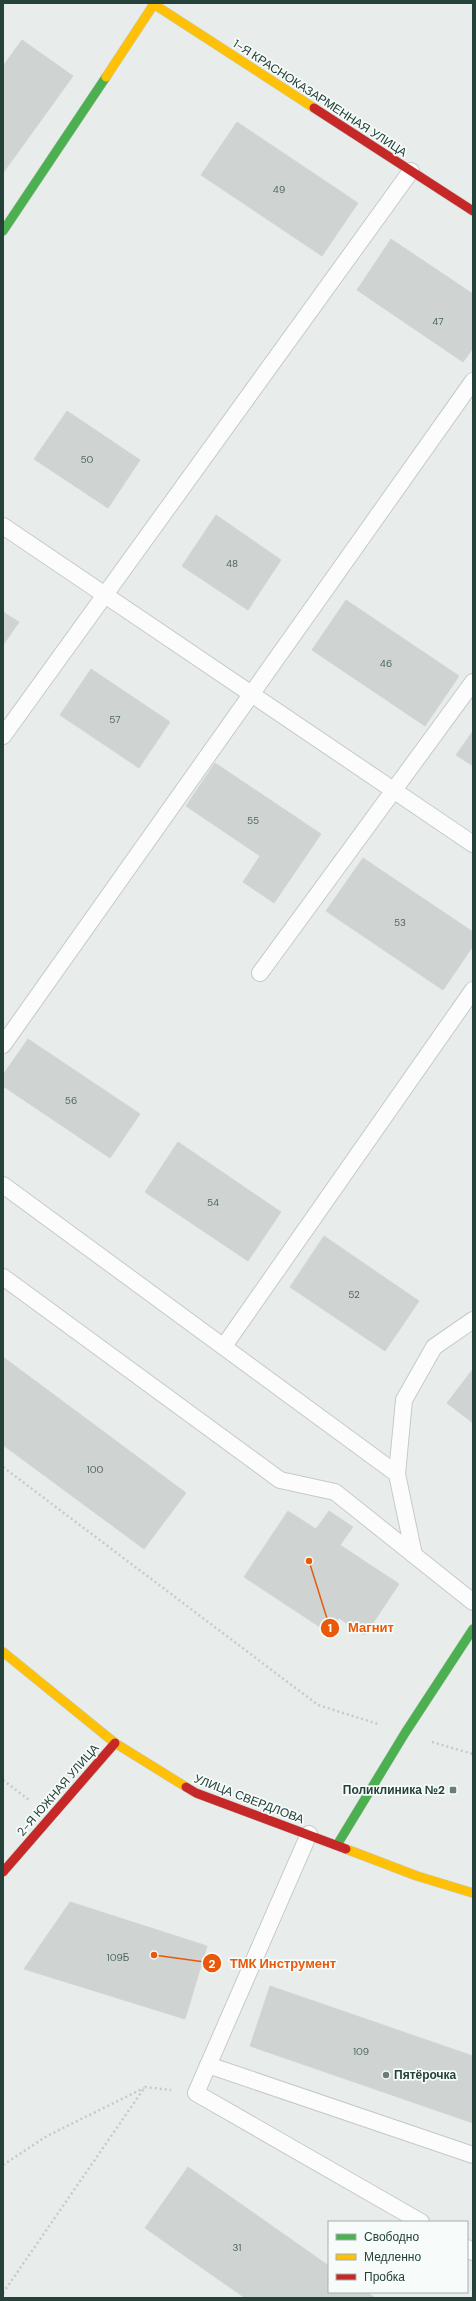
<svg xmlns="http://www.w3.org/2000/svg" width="476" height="2301" font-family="'DM Sans',sans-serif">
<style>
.building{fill:#cfd4d2;stroke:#d1d6d4}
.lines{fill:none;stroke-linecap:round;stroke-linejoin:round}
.lane-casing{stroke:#c5cac8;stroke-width:18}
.fast-casing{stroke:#c3cbc8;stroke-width:10}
.slow-casing{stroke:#c3cbc8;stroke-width:10}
.jam-casing{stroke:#c3cbc8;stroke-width:10}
.path{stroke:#c3ccca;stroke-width:2.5;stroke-dasharray:2 3;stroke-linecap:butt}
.lane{stroke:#fcfcfc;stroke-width:16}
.fast{stroke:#4caf50;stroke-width:9}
.slow{stroke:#ffc107;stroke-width:9}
.jam{stroke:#c62828;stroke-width:9}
.poi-dot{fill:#697e78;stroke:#f7fbf9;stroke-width:1.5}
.labels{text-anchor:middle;stroke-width:3.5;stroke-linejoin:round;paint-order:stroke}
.number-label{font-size:10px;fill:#506761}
.street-label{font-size:12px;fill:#24423a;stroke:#f7fbf9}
.poi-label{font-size:12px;font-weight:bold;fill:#24423a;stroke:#f7fbf9;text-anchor:end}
.leader{fill:none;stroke:#e8590c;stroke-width:1.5}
.callout-dot{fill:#e8590c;stroke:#f7fbf9;stroke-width:1.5}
.mark-label{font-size:12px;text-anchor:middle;font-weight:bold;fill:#fff}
.callout-label{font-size:13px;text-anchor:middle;font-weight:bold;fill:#e8590c;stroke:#f7fbf9;stroke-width:3.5;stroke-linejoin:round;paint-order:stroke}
</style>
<rect width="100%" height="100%" fill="#e8edeb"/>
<g class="building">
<path d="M22,40L73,76L3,173V66Z"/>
<path d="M237,122L358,203L322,256L201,175Z"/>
<path d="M391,239L473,294V348L463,362L357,290Z"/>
<path d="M67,411L140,460L108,508L34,459Z"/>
<path d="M216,515L281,560L248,610L182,566Z"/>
<path d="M346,600L459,676L425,726L312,650Z"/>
<path d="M3,612L19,622L3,645Z"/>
<path d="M91,669L170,722L139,768L60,715Z"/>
<path d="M473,731V766L456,755Z"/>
<path d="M215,763L321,834L274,903L243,882L260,856L186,806Z"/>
<path d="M363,858L473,932V946L443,990L326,911Z"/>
<path d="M28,1039L140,1114L110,1158L3,1086V1075Z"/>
<path d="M178,1142L281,1212L248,1261L145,1192Z"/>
<path d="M324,1236L419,1301L385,1351L290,1287Z"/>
<path d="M3,1357L186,1493L144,1549L3,1445Z"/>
<path d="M473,1369V1423L447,1403Z"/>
<path d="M288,1511L316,1529L329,1511L353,1527L340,1545L399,1584L365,1635L339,1618L329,1633L244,1577Z"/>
<path d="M70,1902L207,1946L185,2019L24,1969Z"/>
<path d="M270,1986L473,2056V2123L250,2046Z"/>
<path d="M188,2167L329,2266V2292H367L375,2298H245L145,2228Z"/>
</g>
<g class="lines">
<g class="lane-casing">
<g id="lane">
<path d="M3,526L473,844"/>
<path d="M3,736L411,171"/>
<path d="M260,973L473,682"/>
<path d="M3,1045L473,381"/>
<path d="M3,1185L397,1474L414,1555"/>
<path d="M3,1277L280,1480L335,1492L473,1602"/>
<path d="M224,1346L473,990"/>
<path d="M397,1474L404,1400L434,1347L473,1320"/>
<path d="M309,1834L196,2093L421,2222"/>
<path d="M208,2065L473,2155"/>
<path d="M467,2248L473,2252"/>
</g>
</g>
<g class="fast-casing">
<g id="fast">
<path d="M3,231L106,77"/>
<path d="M337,1845L405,1733L473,1629"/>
</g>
</g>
<g class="slow-casing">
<g id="slow">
<path d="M152,3L314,108"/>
<path d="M106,77L154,4"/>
<path d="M3,1652L115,1743L186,1787"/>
<path d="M346,1849L417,1876L473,1893"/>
</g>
</g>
<g class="jam-casing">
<g id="jam">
<path d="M314,108L473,211"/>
<path d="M186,1787L196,1793L346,1849"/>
<path d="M3,1872L115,1743"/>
</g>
</g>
<g class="path">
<path d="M3,1467L318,1705L378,1724"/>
<path d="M432,1742L473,1754"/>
<path d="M3,1780L29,1800"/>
<path d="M3,2165L47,2136L144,2088"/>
<path d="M3,2293L145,2087L171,2090"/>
</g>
<use href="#lane" class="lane"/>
<use href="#fast" class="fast"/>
<use href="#slow" class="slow"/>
<use href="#jam" class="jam"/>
</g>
<g class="poi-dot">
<rect x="449" y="1786" width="8" height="8" rx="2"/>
<circle cx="386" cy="2075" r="4"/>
</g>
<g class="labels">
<g class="number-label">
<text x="279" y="193">49</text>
<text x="438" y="325">47</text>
<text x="87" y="463">50</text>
<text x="232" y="567">48</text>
<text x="386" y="667">46</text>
<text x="115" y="723">57</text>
<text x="253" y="824">55</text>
<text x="400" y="926">53</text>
<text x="71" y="1104">56</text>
<text x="213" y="1206">54</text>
<text x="354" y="1298">52</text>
<text x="95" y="1473">100</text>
<text x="118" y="1961">109Б</text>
<text x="361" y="2055">109</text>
<text x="237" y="2251">31</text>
</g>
<g class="street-label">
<text transform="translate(320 98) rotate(33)" y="4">1-Я КРАСНОКАЗАРМЕННАЯ УЛИЦА</text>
<text transform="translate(58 1790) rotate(-49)" y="4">2-Я ЮЖНАЯ УЛИЦА</text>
<text transform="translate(249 1799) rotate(21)" y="4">УЛИЦА СВЕРДЛОВА</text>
</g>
<g class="poi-label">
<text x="445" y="1794">Поликлиника №2</text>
<text x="394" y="2079" text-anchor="start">Пятёрочка</text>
</g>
</g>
<path class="leader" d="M309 1561L330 1628M154 1955L212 1963"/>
<g class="callout-dot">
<circle cx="309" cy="1561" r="4"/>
<circle cx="154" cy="1955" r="4"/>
<circle cx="330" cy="1628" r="10"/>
<circle cx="212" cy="1963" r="10"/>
</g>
<g class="mark-label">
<text x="330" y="1632">1</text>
<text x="212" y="1968">2</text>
</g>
<g class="callout-label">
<text x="371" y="1632">Магнит</text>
<text x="283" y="1968">ТМК Инструмент</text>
</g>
<rect width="476" height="2301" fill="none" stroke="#24423a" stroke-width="8"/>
<rect x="328" y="2221" width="140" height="72" fill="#f7fbf9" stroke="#a3b1ad"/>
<rect x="336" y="2234" width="20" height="6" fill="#4caf50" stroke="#a3b1ad"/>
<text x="364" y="2241" font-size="12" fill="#24423a">Свободно</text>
<rect x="336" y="2254" width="20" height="6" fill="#ffc107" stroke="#a3b1ad"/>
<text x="364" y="2261" font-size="12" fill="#24423a">Медленно</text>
<rect x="336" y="2274" width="20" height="6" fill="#c62828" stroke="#a3b1ad"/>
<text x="364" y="2281" font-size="12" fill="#24423a">Пробка</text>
</svg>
